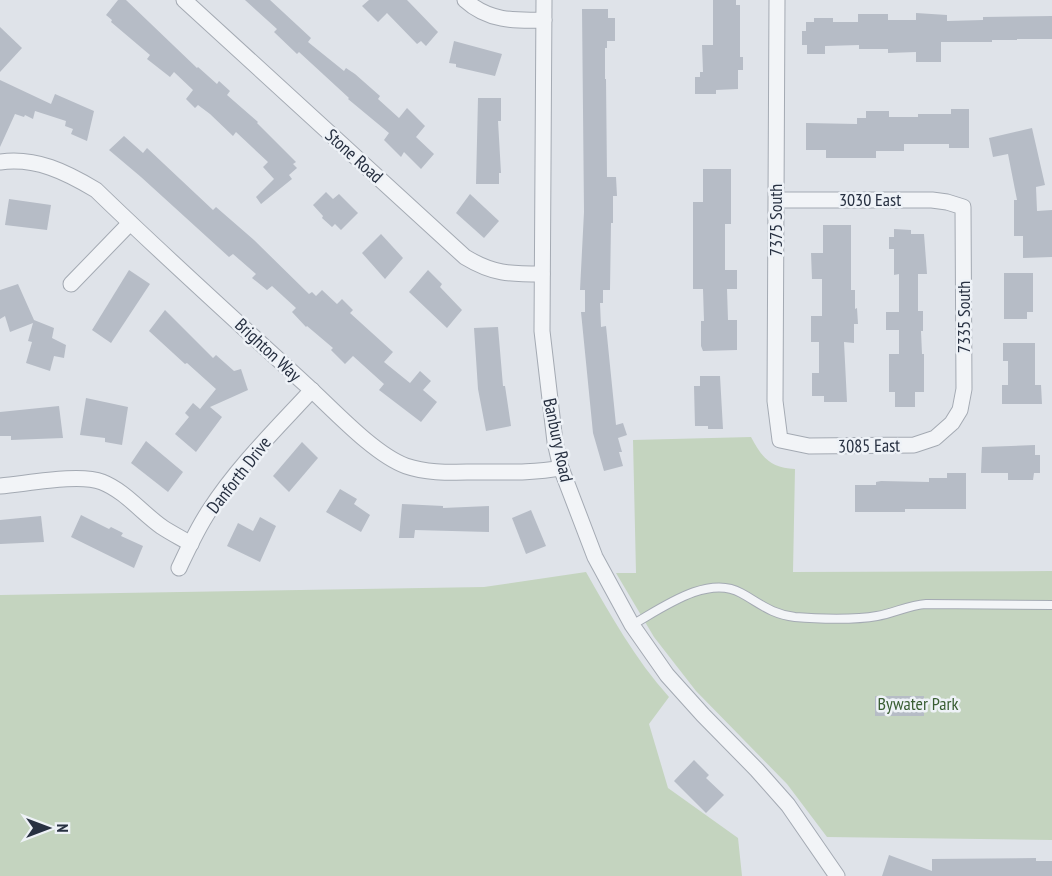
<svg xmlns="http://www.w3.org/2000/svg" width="1052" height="876" font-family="'PT Sans Narrow',sans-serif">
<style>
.green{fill:#c4d4bf}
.building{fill:#b6bcc6}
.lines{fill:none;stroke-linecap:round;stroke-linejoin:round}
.service-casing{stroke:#a4aab3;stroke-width:10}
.minor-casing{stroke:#a4aab3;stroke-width:17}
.service{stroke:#f2f4f7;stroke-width:8}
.minor{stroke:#f2f4f7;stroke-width:15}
.labels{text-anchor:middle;stroke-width:5;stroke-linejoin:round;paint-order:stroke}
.street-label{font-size:18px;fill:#273041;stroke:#eef2f7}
.park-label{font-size:18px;fill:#3a5e33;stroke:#eef2f7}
</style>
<rect width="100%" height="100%" fill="#dfe3e9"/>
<g class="green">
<path d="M751,437C762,458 771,468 795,469L793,572L1052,571V840L827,837L787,784L696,691L654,637L616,573H636L633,440Z"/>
<path d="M586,572C611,616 635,659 669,697L649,724L668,788L738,838L742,876H0V595L484,587Z"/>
</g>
<g class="building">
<path d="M118,0H126L197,68L198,67L217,84L219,81L230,91L227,95L258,122L257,123L296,162L293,164L297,168L289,175L292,179L261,204L256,197L274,179L263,167L268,162L236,132L233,136L210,114L198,105L195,108L186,99L193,90L174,72L170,77L147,59L150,55L111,22L112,20L106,15Z"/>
<path d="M245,0H270L311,38L308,42L344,71L346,68L355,74L380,96L378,99L399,118L407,108L425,126L416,137L434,154L421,169L404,152L401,157L384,140L389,133L348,99L349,98L299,52L297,54L274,32L277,29Z"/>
<path d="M369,0H407L438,32L426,46L421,41L417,44L387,13L378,22L362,6Z"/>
<path d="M713,0H736V5H740V57H743V70H738V89L716,90V94H695V77H700V72H703L702,45H713Z"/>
<path d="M582,9H608V18H615V41H607V48H605V79H606L607,177H616L617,196H613V223H611L610,290H603V303H600L601,327L606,326L616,425L623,423L627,435L618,438L622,452H619L623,466L604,471L593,433L581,312H585V290H580L584,212Z"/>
<path d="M916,13L947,15V21L983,20V17L1052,16V39H1017V40H992V42H941V62H916V52L888,53V49H859V45L825,46V54H807V45H802V31H806V22H814V18H833V22H858V14H888V20H916Z"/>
<path d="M0,27L22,48L0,72Z"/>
<path d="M454,41L502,54L495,76L456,67V64L449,63Z"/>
<path d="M0,80L51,104L55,94L94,111L87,141L71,134L73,129L65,126L66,121L35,111L33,119L25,115L24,117L15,114L0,147Z"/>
<path d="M478,98H501V121H498L501,173H499V184H476Z"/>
<path d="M951,109H969V148H949V144H904V151H876V158H826V150H806V123L857,124V118H866V111H889V117H918V114H951Z"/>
<path d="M1032,128L1045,185L1036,187L1037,211L1052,210V257L1023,258V236H1014V200H1017L1008,154L993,157L989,138Z"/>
<path d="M124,136L143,153L147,148L213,210L216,207L254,240L309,294L312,292L316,296L322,290L337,304L342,299L353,310L350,313L393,352L384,362L410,383L420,371L431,381L423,390L437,402L421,422L379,390L384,384L353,356L345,364L331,350L333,348L307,326L306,327L292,312L296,308L272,286L267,290L252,278L256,274L233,254L229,257L141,177L109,150Z"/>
<path d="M703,169H731V224H725V270H737V289H727L728,320H737V350L703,351L701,346V321H704L703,289H693V202H703Z"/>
<path d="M326,192L333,199L339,194L358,213L341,230L335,224L332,227L322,218L323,216L313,205Z"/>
<path d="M470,194L499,221L484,238L456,213Z"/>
<path d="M9,199L51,205L47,230L5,225Z"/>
<path d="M823,225H851V290H855V309L857,308L858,324H854V343L844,342L847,402H824V396H812V373H819V342H811V316H822V279H812L811,253H823Z"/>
<path d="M894,229L911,230V234H924L927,274H918V311H923V331H921L922,354H924V392H915V407H895V392H889V354H899V330H886V312H899V274L894,275V249H889V237H894Z"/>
<path d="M381,234L403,258L385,279L362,253Z"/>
<path d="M129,270L150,284L111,343L92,330Z"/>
<path d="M428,270L442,284L440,287L462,310L447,328L409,292Z"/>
<path d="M1004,273H1033V312H1027V319H1004Z"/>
<path d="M18,284L34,320L54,328L52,338L66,345L64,358L54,356L50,371L26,363L32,342L28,341L33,323L10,332L5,316L0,319V290Z"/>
<path d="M165,310L213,358L216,355L234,371L241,369L248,390L210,407L222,417L196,452L175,434L189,417L185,413L193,403L200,409L216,389L187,363L185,364L149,331Z"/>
<path d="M498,327L503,386H505L511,426L486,431L478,389L474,328Z"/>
<path d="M1003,343H1035V385H1041L1042,404H1002V385H1008V361H1003Z"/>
<path d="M700,376H720L723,429H708V426H695L694,386H700Z"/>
<path d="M86,398L128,407L122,445L105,442V438L80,435Z"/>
<path d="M59,406L63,438L11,440V436H0V412Z"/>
<path d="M146,441L183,472L168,492L131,463Z"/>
<path d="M302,442L318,458L289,492L273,476Z"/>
<path d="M1035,445V455H1040V473H1034L1033,480H1008V473H981L982,447Z"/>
<path d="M947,473H966V509H905V512H855V485H876V482L881,481L929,482V478H947Z"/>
<path d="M340,489L357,499L354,504L370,515L361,532L326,512Z"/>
<path d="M402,504L443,506V508L489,506V532L415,530L414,538H399Z"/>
<path d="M531,510L546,546L526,554L512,518Z"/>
<path d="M81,515L109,529L111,527L123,533L121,536L143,546L134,568L71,537Z"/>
<path d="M41,516L44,542L0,544V520Z"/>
<path d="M260,517L276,526L260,562L227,546L238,523L253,531Z"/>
<rect x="875" y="696" width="49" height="20"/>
<path d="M694,760L709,775L706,778L724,795L706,813L674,781Z"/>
<path d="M889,855L932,871V859L1036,858V861H1052V876H882Z"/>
</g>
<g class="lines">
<g class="service-casing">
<path id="service" d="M632,625C662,608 708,574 741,593C761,604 771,614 795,617C817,619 856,620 877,616C894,613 909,605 926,604L1052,605"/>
</g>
<g class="minor-casing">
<g id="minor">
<path d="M184,0L465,257C493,274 509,274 542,274"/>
<path d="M465,0C488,21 514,21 544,20"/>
<path d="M544,0L542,331L555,442L561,468L595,557L632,625L667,675L703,715L757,770L788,805L837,876"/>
<path d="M0,162C36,157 66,172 96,190C164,256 234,319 304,383C331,407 373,454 406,466C429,474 455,472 479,472C506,472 534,473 561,468"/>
<path d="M776,200H932L947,202L963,207L964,389L960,410L952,423L935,438L914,445L809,446L780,440L775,401L777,0"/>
<path d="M71,284L130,223"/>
<path d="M0,486C26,484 79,473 102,482C125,491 142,513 162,527C171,533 181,538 191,544"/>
<path d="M179,568C188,549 197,529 209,511C238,466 276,429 312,390"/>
</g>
</g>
<use href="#service" class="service"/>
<use href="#minor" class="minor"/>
</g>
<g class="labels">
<g class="street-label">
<text transform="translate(354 156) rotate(42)" y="6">Stone Road</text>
<text x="870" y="206">3030 East</text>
<text transform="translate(776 220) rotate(-90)" y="6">7375 South</text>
<text transform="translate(964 317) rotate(-90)" y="6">7335 South</text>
<text transform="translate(268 350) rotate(43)" y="6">Brighton Way</text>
<text transform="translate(558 440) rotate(78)" y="6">Banbury Road</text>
<text transform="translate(869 446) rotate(-1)" y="6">3085 East</text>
<text transform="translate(239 475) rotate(-52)" y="6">Danforth Drive</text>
</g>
<g class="park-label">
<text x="918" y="710">Bywater Park</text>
</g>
</g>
<g transform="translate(48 828) rotate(90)" stroke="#eef2f7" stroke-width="4.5" paint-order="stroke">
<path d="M0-4.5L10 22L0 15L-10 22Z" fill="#273041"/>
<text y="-9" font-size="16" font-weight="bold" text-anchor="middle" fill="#273041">N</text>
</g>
</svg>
